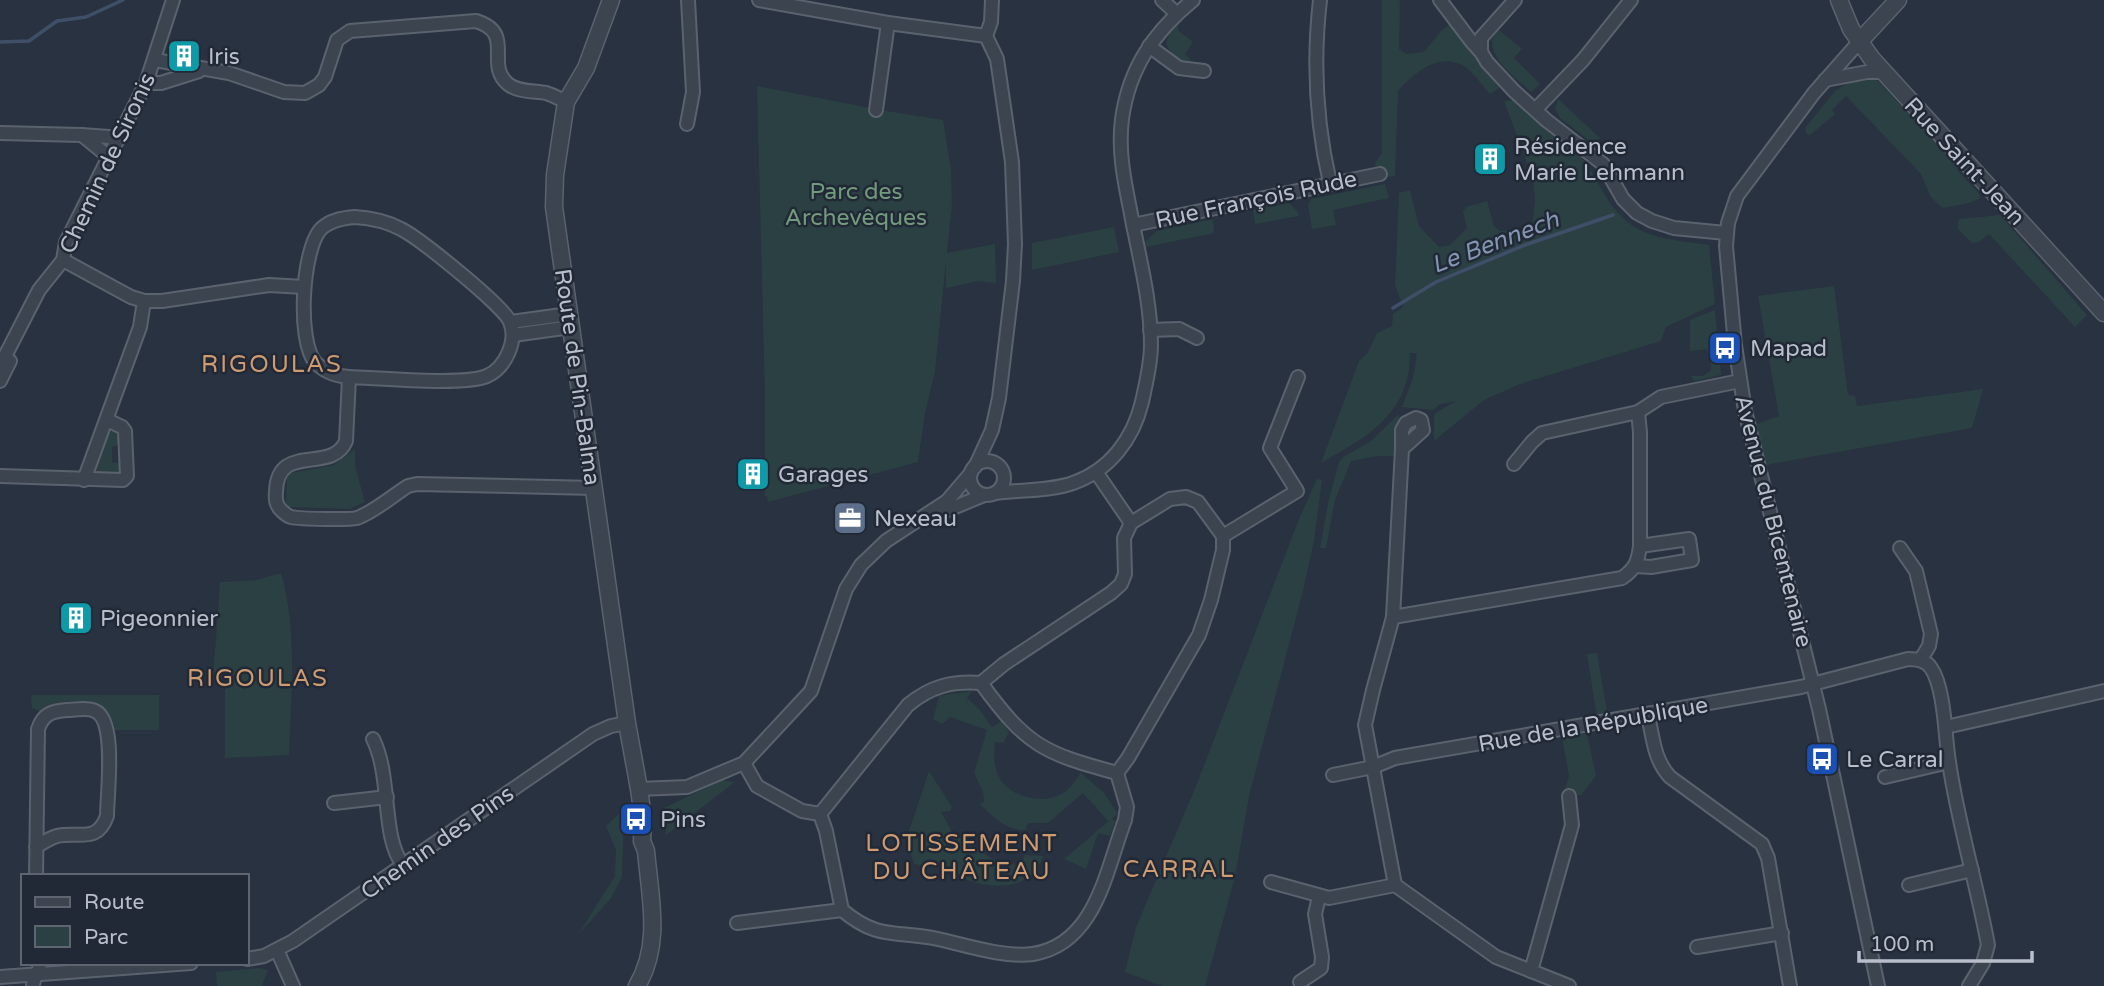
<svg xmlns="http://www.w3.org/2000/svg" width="2104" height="986" font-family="'Varela Round',sans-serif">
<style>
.green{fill:#2b4042}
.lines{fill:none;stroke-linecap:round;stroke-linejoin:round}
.stream{stroke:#404f68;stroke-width:3.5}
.minor-casing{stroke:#5a626e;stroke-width:16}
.tertiary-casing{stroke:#5a626e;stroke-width:19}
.minor{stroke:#3c4450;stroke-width:12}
.tertiary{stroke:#3c4450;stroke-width:16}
.labels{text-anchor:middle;stroke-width:5;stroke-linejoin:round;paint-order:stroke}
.poi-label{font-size:23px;fill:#b9bfca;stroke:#212936;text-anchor:start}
.street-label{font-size:23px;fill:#b9bfca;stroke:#212936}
.park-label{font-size:23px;fill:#729a7c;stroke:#212936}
.water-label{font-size:24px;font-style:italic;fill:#8395b0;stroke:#212936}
.neighbourhood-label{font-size:24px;letter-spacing:2px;fill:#cf9b70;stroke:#212936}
</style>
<rect width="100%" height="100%" fill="#283240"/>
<g class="green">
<path d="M1382,0H1400L1399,49L1406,54L1424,52L1441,31L1450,24L1502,86L1490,94C1483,86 1476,76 1468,69C1442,49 1415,72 1398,91L1395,176L1382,178L1381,168L1374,165L1382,153Z"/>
<path d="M1178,25V30L1193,42L1185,54L1191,60L1185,64L1174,57L1166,44L1170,32Z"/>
<path d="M1499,30L1522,49L1514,58L1540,84L1531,92C1516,78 1491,61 1492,39Z"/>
<path d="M1872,79L1878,81L1955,164L1959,172L1980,195L1979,199C1968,204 1955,206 1942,208L1930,196L1921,174L1846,96L1832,110L1835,114L1810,135L1806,134L1805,128L1835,91L1849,82Z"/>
<path d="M757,86L886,111L943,120L951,170L952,205L947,253L995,244L996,283L978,281L946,288V261L935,372L925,413L918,462L768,502L767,497L765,496V396Z"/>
<path d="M1558,99L1600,138L1594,144L1560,118L1555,108Z"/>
<path d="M1513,100C1534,119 1565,140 1583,160C1597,177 1604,199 1619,214C1642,240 1678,240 1709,245L1715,304L1666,327L1661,341L1520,384L1484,400L1434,441V414L1456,401L1440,404L1433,410L1402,407L1413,378L1417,353H1410C1409,360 1410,368 1408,375C1399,421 1358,442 1321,463L1359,361L1367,354L1377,333L1392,326L1393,314L1403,307L1395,285L1399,193L1410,190L1419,226L1439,247L1450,245L1467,228L1463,212L1466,207L1487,201L1494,226L1500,231L1532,229L1535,199L1533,179L1504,101Z"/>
<path d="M1385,184L1389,198L1333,210L1336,225L1312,229L1308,205L1311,199Z"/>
<path d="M1289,203L1297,211L1299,216L1255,224L1253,210Z"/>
<path d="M2000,215L2087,315L2075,327L1989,234L1979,242L1972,243L1958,229V221L1960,219Z"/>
<path d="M1213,219L1214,233L1146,247L1145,242L1157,231Z"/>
<path d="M1114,227L1119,252L1032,270V243Z"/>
<path d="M1834,286L1848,395L1855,396L1857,406L1983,389L1972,428L1765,465L1754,425L1779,416L1758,296Z"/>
<path d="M1715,310L1721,375L1694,381L1691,376H1703L1711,370L1710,356L1708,355L1707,349L1690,351V320Z"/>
<path d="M1399,414L1397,456H1377L1351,461L1335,500L1326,548H1320L1329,499L1339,462L1343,457L1371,441Z"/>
<path d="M112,431L119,433L121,444L112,447V463L122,462L121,474L98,475L95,467L107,435Z"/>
<path d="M355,449V466L365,502L350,509L289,507L286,503L287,476L291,473L334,465Z"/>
<path d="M1317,479L1322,480L1314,541L1303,591L1249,796L1235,877L1205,986H1162L1125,972L1136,927L1196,786L1299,519Z"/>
<path d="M281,573C298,633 291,694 289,755L225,758V679H213L220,582L257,580Z"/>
<path d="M1597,653L1608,717L1597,718L1587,654Z"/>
<path d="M972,691L967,698L980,710L992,727L1001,721L1009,732L1003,743L995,742C994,754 993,763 998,775C1009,799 1046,806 1066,791C1072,786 1076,779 1081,773L1104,793L1118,814L1112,818L1115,822L1110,836L1098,833L1086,869L1064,859L1110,820L1108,821L1083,793L1048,823H1028L1026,830C1006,831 993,817 980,804L984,802L983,792L974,773L987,730L950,717L942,724L933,719L939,696Z"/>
<path d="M31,695H159V730H115C111,697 63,694 42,712L32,708Z"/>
<path d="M1587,733L1596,776L1581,795L1563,796L1569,776L1562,737Z"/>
<path d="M929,771L952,807L950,811L941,812L953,833L1000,864L1023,865L1024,855L1043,856C1033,889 998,890 970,881C963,879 958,872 952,869C940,865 925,866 914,864L906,840Z"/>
<path d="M722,780L735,782L666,835L664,808Z"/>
<path d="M624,809L622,877L611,898L578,935L615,876L616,850L606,826Z"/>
<path d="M259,968L268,970L262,986H217L216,972Z"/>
</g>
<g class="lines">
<g class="stream">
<path d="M0,42L29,41L57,21L86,17L123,0"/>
<path d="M1393,308L1436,282L1525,245L1613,215"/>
</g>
<g class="minor-casing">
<g id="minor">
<path d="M759,0L888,23L986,36"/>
<path d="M1162,0L1177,14"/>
<path d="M1320,0C1313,61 1316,123 1330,183"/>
<path d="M1440,0L1471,41L1481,52"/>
<path d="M1515,0L1481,38V52L1487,62L1514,91L1546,120L1603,164L1623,199L1637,213L1652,221L1674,228L1726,233"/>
<path d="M1859,42L1814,93L1737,196L1728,223L1726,246L1735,345L1745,411L1819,709L1878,986"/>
<path d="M1149,46L1179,68L1204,71"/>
<path d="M155,60L229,73L284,92L305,93L319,85L325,77L337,40L350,31L476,21C516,33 484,64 508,84C518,92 534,91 546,93C553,95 560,99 566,102"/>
<path d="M1825,80L1867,72H1884"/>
<path d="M146,83H161L199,71"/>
<path d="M1536,109L1583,60L1631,0"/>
<path d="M876,110L888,23"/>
<path d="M687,124L693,92L688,0"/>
<path d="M0,133L81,135L109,137L118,140"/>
<path d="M82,135L109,157"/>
<path d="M355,217C371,218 386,221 401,229C419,238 504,306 510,322C518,341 505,368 487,376C463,386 379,378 349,377C336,376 324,372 315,362C297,340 302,252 320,230C329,220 343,218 355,217Z"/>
<path d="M1133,225L1380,174"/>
<path d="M63,260L131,297L144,301H162L269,285L304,287"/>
<path d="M511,322L569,314"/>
<path d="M1150,330L1179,329L1197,338"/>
<path d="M513,335L571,327"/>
<path d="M0,366L39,290L63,260L66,242L146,83L173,0"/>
<path d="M349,377L346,441C332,475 277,441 276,492C275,500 276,506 282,511C284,513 288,516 291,517C301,519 348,520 357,518C374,512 392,496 408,486L417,484L594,488"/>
<path d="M0,381L10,361"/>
<circle cx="987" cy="478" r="17"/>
<path d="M1514,464L1532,442L1542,433L1638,412"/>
<path d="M975,467L992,430L999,398L1013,281L1015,244L1012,162L997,59L986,36L991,22L992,0"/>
<path d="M1096,472L1131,523"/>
<path d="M0,476L123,480L127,476L125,431L122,427L107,420"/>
<path d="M84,480L140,327L144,301"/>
<path d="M995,493C1017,490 1052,491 1073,483C1110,470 1133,439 1142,402C1146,383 1151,364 1151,345C1151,299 1138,253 1130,209C1124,179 1118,150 1122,119C1129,68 1154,32 1193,0"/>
<path d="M936,515L984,495"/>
<path d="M1223,536L1297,491L1270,448L1298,377"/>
<path d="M1900,548L1916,571L1931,634L1929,646L1921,659"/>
<path d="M1636,566L1651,567L1692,560L1689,539L1640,546"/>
<path d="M1393,617L1622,578C1635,569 1638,562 1640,546V432L1638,412L1661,397L1740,381"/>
<path d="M981,683C1027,746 1043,753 1117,773"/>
<path d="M1648,715C1653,738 1654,760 1670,777L1762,844L1768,858L1790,986"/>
<path d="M1946,727L2104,691"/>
<path d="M373,739C392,777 381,837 403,865"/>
<path d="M744,763L757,786L802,811L820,814L826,831L842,910C879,941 896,930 938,939C965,945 1005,958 1033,954C1096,944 1106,870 1125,820L1127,807L1117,773L1128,758L1199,635L1211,600L1223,550V536L1198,502L1186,497L1170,499L1131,523L1124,538L1125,574L1121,584L1111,593L1004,664L981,683C952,681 931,686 908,705L820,814"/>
<path d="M1333,775L1373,767L1395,758L1801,687L1908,659C1917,659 1926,660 1931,668C1945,688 1945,738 1949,762C1958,824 1977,884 1988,945L1983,963L1969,986"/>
<path d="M1885,777L1949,762"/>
<path d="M639,789L687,787L744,763L811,691L846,589L861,565L886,541L947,501L971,473"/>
<path d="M334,803L387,797"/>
<path d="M36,876L38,729C43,714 52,711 67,710C75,710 87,707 95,711C117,720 107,794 107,816C97,844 79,831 57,836C50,838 42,843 36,847"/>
<path d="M1271,882L1329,898L1395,885L1496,957L1569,986"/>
<path d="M1395,885L1365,725L1373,690L1393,617L1402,449L1423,430L1421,420L1416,418L1406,423L1402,430V449"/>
<path d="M1909,885L1972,870"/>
<path d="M737,923L842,910"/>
<path d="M1697,947L1782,933"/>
<path d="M277,950L293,986"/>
<path d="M247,959L264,956L293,941L593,734L611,726L627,723"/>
<path d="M1531,971L1572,825L1569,796"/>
<path d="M0,977L191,963"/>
<path d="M1300,982L1321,968L1322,957L1315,914L1319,897"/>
<path d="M33,986C33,977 40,972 40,963"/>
</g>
</g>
<g class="tertiary-casing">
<g id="tertiary">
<path d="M611,0L586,68L566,102L555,175L554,207L627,723L639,789L643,818L642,841L646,851C650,897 662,944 637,986"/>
<path d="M1839,0L1851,29L1872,59L2104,313"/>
<path d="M1859,42L1898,0"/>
</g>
</g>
<use href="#minor" class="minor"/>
<use href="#tertiary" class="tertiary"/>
</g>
<defs>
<g id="building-square" transform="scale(1.75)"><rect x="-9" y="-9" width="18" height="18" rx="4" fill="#0f9aa8" stroke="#212936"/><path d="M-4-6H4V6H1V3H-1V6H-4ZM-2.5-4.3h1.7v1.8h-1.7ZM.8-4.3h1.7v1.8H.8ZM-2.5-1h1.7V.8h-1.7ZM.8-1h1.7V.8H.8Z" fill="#fff"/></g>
<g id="bus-square" transform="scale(1.75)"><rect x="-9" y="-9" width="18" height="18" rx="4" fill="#1a4fb4" stroke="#212936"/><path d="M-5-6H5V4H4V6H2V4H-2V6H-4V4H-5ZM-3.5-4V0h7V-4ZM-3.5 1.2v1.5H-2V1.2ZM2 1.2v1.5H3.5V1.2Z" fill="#fff"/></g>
<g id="office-square" transform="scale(1.75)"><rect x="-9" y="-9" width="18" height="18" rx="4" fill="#5c6f8a" stroke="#212936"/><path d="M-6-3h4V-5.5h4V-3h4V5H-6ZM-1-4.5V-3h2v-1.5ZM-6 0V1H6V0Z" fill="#fff"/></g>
</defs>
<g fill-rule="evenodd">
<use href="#building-square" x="184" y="56"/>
<use href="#building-square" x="1490" y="159"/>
<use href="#bus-square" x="1725" y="348"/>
<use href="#building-square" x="753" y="474"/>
<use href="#office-square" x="850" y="518"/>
<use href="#building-square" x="76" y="618"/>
<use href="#bus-square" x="1822" y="759"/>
<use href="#bus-square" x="636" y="819"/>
</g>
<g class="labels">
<g class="poi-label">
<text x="208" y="64">Iris</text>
<text x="1514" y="154">Résidence<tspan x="1514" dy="26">Marie Lehmann</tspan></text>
<text x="1750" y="356">Mapad</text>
<text x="778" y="482">Garages</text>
<text x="874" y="526">Nexeau</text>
<text x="100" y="626">Pigeonnier</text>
<text x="1846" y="767">Le Carral</text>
<text x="660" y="827">Pins</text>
</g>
<g class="street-label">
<text transform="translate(1965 161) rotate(47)" y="8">Rue Saint-Jean</text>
<text transform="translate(107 163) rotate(-65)" y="8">Chemin de Sironis</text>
<text transform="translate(1256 199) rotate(-12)" y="8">Rue François Rude</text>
<text transform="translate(578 377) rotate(82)" y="8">Route de Pin-Balma</text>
<text transform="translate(1774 521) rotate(76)" y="8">Avenue du Bicentenaire</text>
<text transform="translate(1593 724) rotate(-10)" y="8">Rue de la République</text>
<text transform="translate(437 842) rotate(-35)" y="8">Chemin des Pins</text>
</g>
<g class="park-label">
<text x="856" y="199">Parc des<tspan x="856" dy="26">Archevêques</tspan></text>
</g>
<g class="water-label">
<text transform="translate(1495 242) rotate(-21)" y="8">Le Bennech</text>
</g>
<g class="neighbourhood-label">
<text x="272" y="372">RIGOULAS</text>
<text x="258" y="686">RIGOULAS</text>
<text x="962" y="851">LOTISSEMENT<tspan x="962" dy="28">DU CHÂTEAU</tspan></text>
<text x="1179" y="877">CARRAL</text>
</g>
</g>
<rect x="21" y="874" width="228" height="91" fill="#212936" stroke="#5e6571" stroke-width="2"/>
<rect x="35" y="897" width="35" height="10" fill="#3c4450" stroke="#5e6571" stroke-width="2"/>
<text x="84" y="909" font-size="21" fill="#b9bfca">Route</text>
<rect x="35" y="926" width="35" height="21" fill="#2b4042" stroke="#5e6571" stroke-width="2"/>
<text x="84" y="944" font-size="21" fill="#b9bfca">Parc</text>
<path d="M1859 951v10h173v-10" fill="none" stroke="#b9bfca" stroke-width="3.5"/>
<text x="1870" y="951" font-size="21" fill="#b9bfca" stroke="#212936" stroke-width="5" paint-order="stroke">100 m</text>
</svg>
